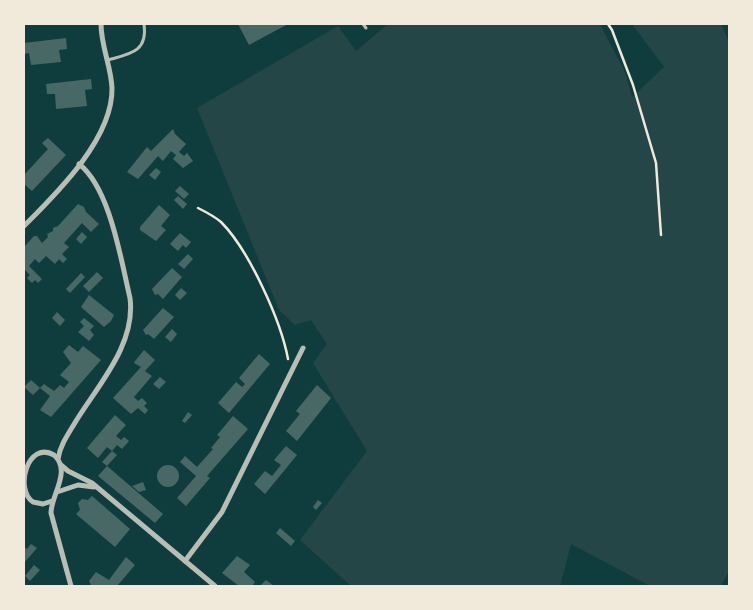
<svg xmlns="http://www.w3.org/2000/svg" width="753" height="610" font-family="'PT Sans Narrow',sans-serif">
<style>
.green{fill:#244646}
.building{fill:#486865}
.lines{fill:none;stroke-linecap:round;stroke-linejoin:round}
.path{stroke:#f1e9da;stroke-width:2.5}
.service{stroke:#b8beb3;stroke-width:3}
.minor{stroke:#b8beb3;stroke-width:5}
</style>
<rect width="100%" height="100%" fill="#0f3d3e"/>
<path class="green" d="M388,24H600L625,72L632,97L664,67L632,24H721L729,42V571L721,586H650L571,544L560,586H351L300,540L367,451L313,363L327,344L311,320L295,325L279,310L197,108L338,26L356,51Z"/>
<g class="building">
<path d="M238,24H288L249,45Z"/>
<path d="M66,38L67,49L59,50L61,62L31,65L29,53L24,54V43Z"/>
<path d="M91,79L92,89L85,90L87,106L56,109L55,94H47L46,84Z"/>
<path d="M173,129L175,134L186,144L179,152L184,156L187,153L193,161L183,168L173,159L176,155L171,151L163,161L158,156L138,179L127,172L147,147L151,151Z"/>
<path d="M48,138L66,155L32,191L24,184V175L48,149L42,143Z"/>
<path d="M156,168L161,172L155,180L149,175Z"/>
<path d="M180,186L189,194L184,199L175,191Z"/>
<path d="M178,196L187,204L183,209L174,200Z"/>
<path d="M78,204L84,207L86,212L99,224L91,232L82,223L64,243L69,247L62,254L67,259L63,263L59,259L55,264L46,256L39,263L35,259L29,266L42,279L38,283L35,280L32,283L27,278L30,275L24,269V247L34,236H37L42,243L48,237L47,234L53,231V228L58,226Z"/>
<path d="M159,205L170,215L161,226L166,230L156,241L140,230V227Z"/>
<path d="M82,232L87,237L81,244L76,239Z"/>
<path d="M180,233L191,242L186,248L183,245L178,251L170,244Z"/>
<path d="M188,254L193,259L184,269L178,264Z"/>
<path d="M172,268L182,277L163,299L158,294L155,295L152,289Z"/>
<path d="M97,272L103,278L89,292L83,286Z"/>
<path d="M81,273L85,277L70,293L66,289Z"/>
<path d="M181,288L187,293L180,300L175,295Z"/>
<path d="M89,295L114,315L111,321L104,327L81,307Z"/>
<path d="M163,308L174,317L154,339L148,334L146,335L143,330Z"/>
<path d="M57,312L65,320L60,326L52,318Z"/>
<path d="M84,318L94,326L90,330L94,335L89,341L78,332L84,326L80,322Z"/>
<path d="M172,329L177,334L171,342L165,337Z"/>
<path d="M69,345L78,352L83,346L101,360L51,417L40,410L50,396L40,388L44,384L54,391L60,385L64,388L69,382L60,375L71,363L63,352Z"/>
<path d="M144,350L155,360L145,371L152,376L134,397L138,401L142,398L147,403L144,406L148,410L145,414L138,408L131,414L113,398L141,367L134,363L135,361Z"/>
<path d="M259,354L270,364L229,413L218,403L236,382L242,387L245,384L239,378Z"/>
<path d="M160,377L166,382L159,389L153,384Z"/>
<path d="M31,380L40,388L33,395L24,387Z"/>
<path d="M317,385L331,398L297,441L286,431L300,414L296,411Z"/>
<path d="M188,412L192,415L185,423L182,421Z"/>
<path d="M115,415L126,425L116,436L121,440L124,437L129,441L122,449L117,445L112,451L107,447L98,458L87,448Z"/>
<path d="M233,416L248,429L207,476L210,478L186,506L177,498L196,476L180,462L185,456L197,467L213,449L211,448L220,437L217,435Z"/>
<path d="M286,446L297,455L265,494L254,484L265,471L272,476L281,465L274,460Z"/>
<path d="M112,451L117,455L107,466L102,462Z"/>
<circle cx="168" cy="476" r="11"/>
<path d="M107,466L163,514L155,523L98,476Z"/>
<path d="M143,482L146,490L139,492L132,486Z"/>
<path d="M92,496L130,529L115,547L76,514L80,510L78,503L82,499L88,500Z"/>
<path d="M318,500L322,503L316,510L313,507Z"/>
<path d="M280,528L295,541L291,546L276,533Z"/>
<path d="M31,544L37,548L24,563V547L27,549Z"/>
<path d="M237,556L250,565L244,572L255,582L252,586H239L222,573Z"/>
<path d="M126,557L135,565L117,586L91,585L89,581L96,572L109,580Z"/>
<path d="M34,565L40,570L30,581L25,576Z"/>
<path d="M266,580L274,586H260Z"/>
</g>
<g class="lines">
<g class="path">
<path d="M608,24L612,30L633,85L656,163L661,235"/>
<path d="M198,208C206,212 214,216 221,222C249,250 281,321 288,359"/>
</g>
<g class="service">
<path d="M363,24L366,28"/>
<path d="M108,60C130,54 148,52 144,24"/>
</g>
<g class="minor">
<path d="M24,226C58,192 113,138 112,88C111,66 101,46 101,24"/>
<path d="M58,459C60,445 69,433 76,421C99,384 136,344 130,298C121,260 110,188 79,164"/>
<path d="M61,465L68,471L92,483L215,586"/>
<path d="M57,492L78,485L94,487"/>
<path d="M52,501L43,504L33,502C14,489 28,440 54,455C72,471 51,495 51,513L71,586"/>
<path d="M185,561L222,512L303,348"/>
</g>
</g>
<rect width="753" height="610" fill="none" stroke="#f1e9da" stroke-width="50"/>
</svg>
